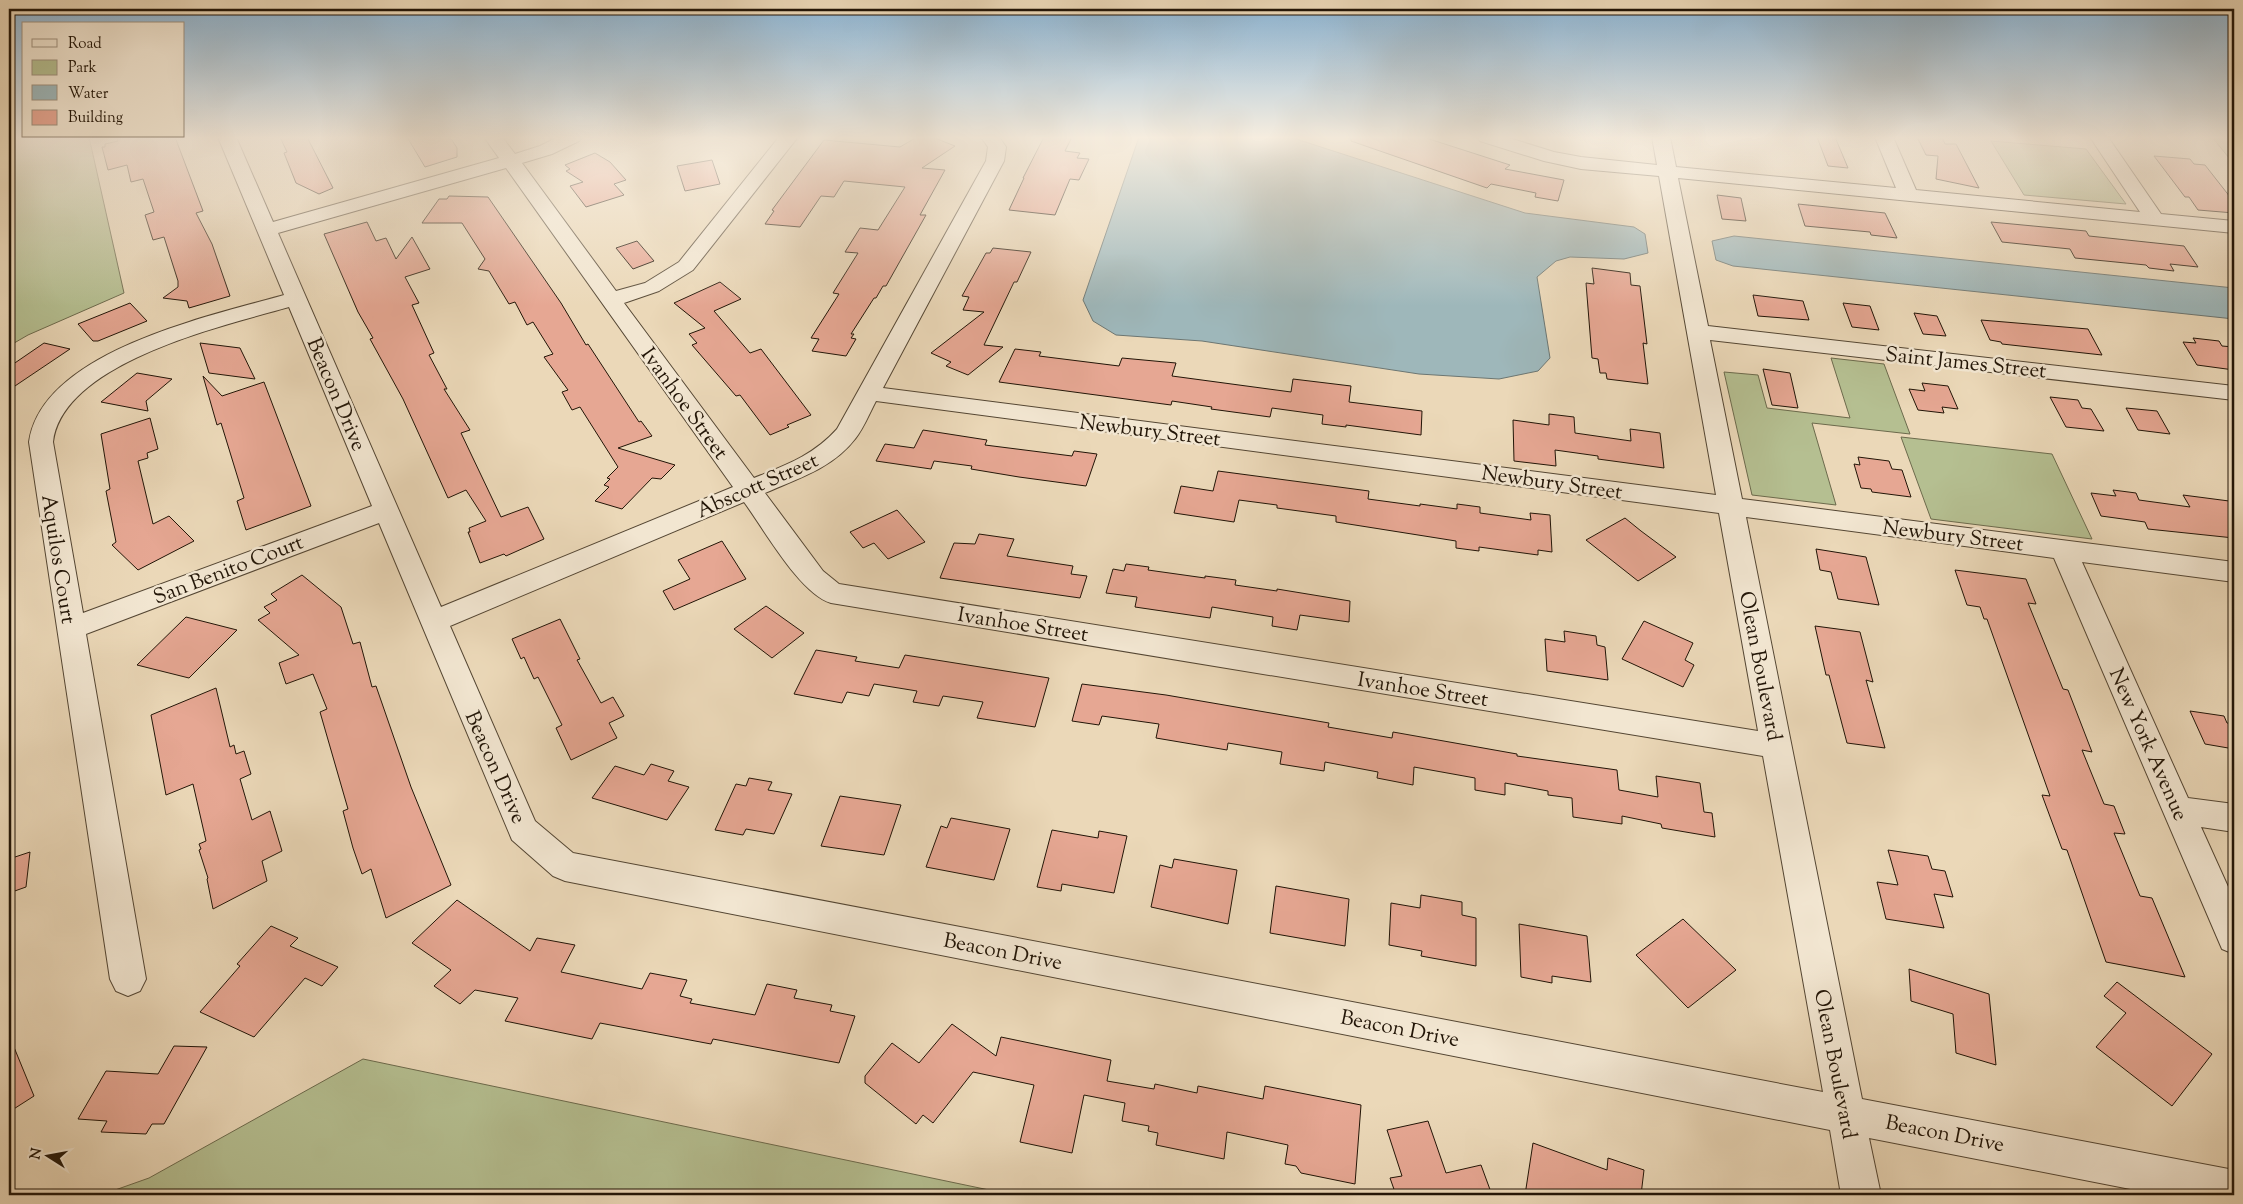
<svg xmlns="http://www.w3.org/2000/svg" width="2243" height="1204" font-family="'Sorts Mill Goudy',serif">
<style>
.green{fill:#b5bf91;stroke:#6c6a4c}
.water{fill:#9eb7ba;stroke:#6c7672}
.building{fill:#e6a793;stroke:#221507}
.lines{fill:none;stroke-linecap:round;stroke-linejoin:round}
.minor-casing{stroke:#544633;stroke-width:2}
.minor{fill:#f2e6d1;fill-rule:evenodd}
.labels{text-anchor:middle;stroke-width:5;stroke-linejoin:round;paint-order:stroke}
.street-label{font-size:21px;fill:#221507;stroke:#f2e6d1}
</style>
<rect width="100%" height="100%" fill="#ebd8b8"/>
<filter id="stains"><feTurbulence type="fractalNoise" baseFrequency=".004" numOctaves="4"/><feColorMatrix values="0 0 0 0 .2 0 0 0 0 .09 0 0 0 0 .02 0 0 0 .5 -.17"/></filter>
<radialGradient id="worn" r=".72"><stop offset=".6" stop-color="#630" stop-opacity="0"/><stop offset="1" stop-color="#630" stop-opacity=".3"/></radialGradient>
<g class="green">
<path d="M9,137H89L124,293L28,335L9,346Z"/>
<path d="M2212,137L2234,138V159L2229,158Z"/>
<path d="M1991,141L2086,149L2126,204L2024,195Z"/>
<path d="M1831,358L1884,364L1910,434L1812,423L1836,505L1752,495L1724,372L1758,375L1767,408L1850,418Z"/>
<path d="M1901,437L2052,454L2092,539L1931,519Z"/>
<path d="M363,1059L1013,1195H101L149,1178Z"/>
</g>
<g class="water">
<path d="M1139,137H1290L1525,213L1634,227L1645,234L1648,253L1624,259L1570,257L1556,261L1537,277L1550,358L1538,371L1499,379L1419,374L1202,341L1116,335L1093,321L1083,300Z"/>
<path d="M1734,236L2234,288V319L1733,266L1716,260L1712,241Z"/>
</g>
<g class="building">
<path d="M117,137H175L203,211L196,213L212,244L230,296L189,308L187,301L163,298L178,287V281L164,237L153,240L145,215L154,212L143,179L131,182L127,165L108,170L102,147H105V144L118,141Z"/>
<path d="M280,137H307L333,188L319,194L296,183L284,153L287,152Z"/>
<path d="M407,137H450L457,148V157L425,167Z"/>
<path d="M917,137H932L955,146L922,168L945,170L920,215H926L886,286H883L876,298H874L851,334H854L851,338L856,339L846,356L812,351L819,339L811,338L839,294L833,293L858,253L845,252L860,228L878,230L905,187L844,181L834,197L821,196L800,227L765,224L774,211L772,210L824,140L900,147Z"/>
<path d="M1044,137H1072L1065,151L1080,153L1077,158L1089,159L1079,180L1070,179L1055,215L1009,210L1024,178H1023Z"/>
<path d="M1351,137H1423L1510,165L1505,169L1564,180L1558,201L1535,197L1536,193L1491,184L1487,188L1351,141Z"/>
<path d="M1817,137H1835L1848,168L1828,166Z"/>
<path d="M1917,137H1942L1945,144H1956L1979,188L1936,179L1938,156L1926,155Z"/>
<path d="M595,153L610,162L626,180L614,184L624,195L586,207L570,186L583,182L566,171L570,169L565,165Z"/>
<path d="M2154,156L2190,159L2194,164L2205,165L2234,202V213L2198,210L2189,197H2185Z"/>
<path d="M712,160L720,184L685,191L677,166Z"/>
<path d="M1717,195L1741,198L1746,221L1722,219Z"/>
<path d="M449,196L488,197L561,303L586,345L588,344L639,422L641,421L652,436L618,448L675,465L661,479L652,478L622,509L595,501L609,487L604,485L610,479L607,478L618,467L580,407L572,410L562,392L568,390L544,357L553,354L533,322L527,325L515,302L509,304L489,271L478,269L485,259L462,223H422L439,199H447Z"/>
<path d="M1798,204L1885,213L1897,238L1871,235L1870,232L1805,226Z"/>
<path d="M367,222L376,241L386,238L396,259L412,237L430,269L405,277L419,303L412,305L434,353L429,355L447,389H444L470,430L461,433L501,517L528,507L544,539L506,556L504,554L480,563L468,532H470L469,528L486,521L466,490L448,498L403,399L370,339L373,338L358,312L324,234Z"/>
<path d="M1991,222L2086,231L2089,236L2184,246L2198,267L2170,264L2174,271L2149,268L2146,265L2075,258L2070,249L2002,242Z"/>
<path d="M637,241L654,261L633,269L616,248Z"/>
<path d="M993,248L1031,252L1017,282H1014L984,345L1003,347L968,375L946,366L951,362L931,353L984,312L963,310L969,297L962,296L986,253H990Z"/>
<path d="M1592,268L1630,273L1631,285L1640,286L1647,344L1643,343L1648,384L1607,379L1606,373H1600L1598,359L1592,358L1586,283L1594,284Z"/>
<path d="M720,282L741,299L714,311L750,353L761,349L811,415L787,425L789,427L770,435L740,395L736,396L692,345L697,343L689,334L705,328L674,303Z"/>
<path d="M1753,295L1803,301L1809,320L1758,316Z"/>
<path d="M130,303L147,321L98,341H93L78,324Z"/>
<path d="M1843,303L1870,306L1879,330L1852,327Z"/>
<path d="M1914,313L1937,316L1946,336L1923,334Z"/>
<path d="M1981,320L2088,329L2102,355L2002,344L2001,342L1990,340Z"/>
<path d="M2193,338L2219,341L2222,346L2234,347V370L2197,365L2183,342L2196,343Z"/>
<path d="M44,343L70,349L9,390V367Z"/>
<path d="M200,343L240,348L255,379L209,373Z"/>
<path d="M1015,349L1041,352L1039,356L1119,366L1122,358L1176,363L1172,376L1291,392L1293,379L1351,386L1349,402L1422,411L1421,435L1346,425V427L1322,424L1323,415L1272,408L1270,417L1211,409L1212,407L1172,401L1171,405L999,382Z"/>
<path d="M1763,369L1790,373L1798,408L1772,405Z"/>
<path d="M137,373L172,379L146,401L148,411L101,402Z"/>
<path d="M203,376L222,396L264,382L311,506L246,530L237,501L244,498L221,423L217,425Z"/>
<path d="M1922,383L1948,386L1958,409L1942,407L1944,413L1918,410L1909,389L1925,391Z"/>
<path d="M2050,397L2078,400L2082,408L2091,409L2104,431L2066,427Z"/>
<path d="M2126,408L2157,411L2170,434L2138,430Z"/>
<path d="M1549,414L1574,417L1575,433L1631,441L1630,429L1660,433L1664,468L1598,459V456L1555,450L1556,466L1514,461L1513,420L1549,425Z"/>
<path d="M150,418L158,449L147,453L148,458L138,461L153,524L169,516L194,541L138,570L112,545L116,542L106,491L110,489L101,434Z"/>
<path d="M923,430L987,440L985,445L1072,456L1074,451L1097,454L1086,486L1019,477L971,469L972,466L934,461L931,469L876,461L885,444L914,448Z"/>
<path d="M1858,457L1889,461L1892,469L1902,470L1911,497L1872,492L1871,489L1861,488L1854,464L1860,465Z"/>
<path d="M1218,471L1369,491L1368,499L1420,506V504L1457,509V504L1480,507V513L1531,520L1530,513L1550,515L1552,552L1538,550V555L1479,547V551L1456,548V541L1336,522V516L1277,508V505L1239,500L1234,522L1174,513L1181,486L1213,491Z"/>
<path d="M2113,490L2136,493L2139,500L2190,507L2183,495L2229,501L2234,510V538L2148,529L2145,522L2101,516L2091,493L2116,496Z"/>
<path d="M897,510L925,542L888,559L874,543L863,548L850,532Z"/>
<path d="M1625,518L1641,531L1676,557L1638,581L1586,540Z"/>
<path d="M979,534L1014,539L1007,556L1073,566L1071,574L1087,576L1080,598L940,578L954,543L975,544Z"/>
<path d="M722,541L746,579L674,610L663,591L690,579L678,560Z"/>
<path d="M1816,549L1866,557L1879,605L1838,599L1831,572L1820,570Z"/>
<path d="M1126,564L1149,567L1148,570L1205,578V576L1236,580L1235,585L1277,591V589L1350,601L1349,622L1300,615L1297,630L1272,626L1273,617L1212,607L1210,618L1135,607L1137,597L1106,593L1113,569L1124,571Z"/>
<path d="M1955,570L2026,579L2036,604L2028,603L2063,689L2068,690L2092,752L2082,750L2104,804L2114,806L2125,834L2114,833L2140,896L2152,898L2185,977L2106,962L2067,850L2062,849L2042,795L2050,796L1987,619H1984L1980,607L1967,605Z"/>
<path d="M302,575L341,607L353,644L360,642L372,687L376,686L411,787L451,885L386,918L371,869L362,874L353,848L343,811L348,809L320,712L327,709L313,674L286,684L279,663L299,655L258,620L270,613L264,607L277,600L271,594Z"/>
<path d="M766,606L804,633L772,658L734,629Z"/>
<path d="M186,617L237,630L189,678L137,665Z"/>
<path d="M560,619L580,659L577,660L601,703L613,697L624,716L609,723L617,738L571,760L556,728L562,725L538,677L534,679L524,657L521,659L512,639Z"/>
<path d="M1644,621L1693,643L1685,660L1694,665L1683,687L1622,659Z"/>
<path d="M1815,626L1860,632L1873,682L1866,680L1885,748L1847,743L1829,675H1826Z"/>
<path d="M1564,631L1596,636L1597,645L1605,647L1608,680L1547,671L1545,639L1565,642Z"/>
<path d="M816,650L857,657L855,661L899,668L905,655L1049,678L1035,727L977,718L983,702L943,696L939,706L913,702L917,691L874,684L869,696L847,692L842,703L794,694Z"/>
<path d="M1082,684L1166,695L1329,723L1328,727L1392,738L1393,732L1517,754V756L1617,770L1619,790L1658,797L1656,776L1700,783L1704,812L1712,813L1715,837L1662,828L1661,824L1622,816V824L1573,817L1572,798L1548,795V791L1505,783V795L1475,790V778L1414,767L1413,785L1377,778L1378,772L1325,762L1324,771L1280,764L1282,752L1228,743L1227,750L1156,738L1159,724L1102,716L1099,725L1072,721Z"/>
<path d="M216,688L230,747L234,745L236,754L244,751L251,774L240,779L252,820L270,811L282,851L262,861L267,881L213,909L207,879L208,878L199,850L201,849L199,844L206,841L193,784L166,795L151,715Z"/>
<path d="M2190,711L2224,716L2227,723L2234,724V749L2205,744Z"/>
<path d="M651,764L674,771L668,781L689,787L667,820L592,798L615,766L644,775Z"/>
<path d="M749,778L772,782L768,790L792,794L774,834L746,829L743,835L715,830L736,784L746,786Z"/>
<path d="M840,796L901,805L884,855L821,846Z"/>
<path d="M951,818L1010,829L994,880L926,867L941,826L947,828Z"/>
<path d="M1052,830L1098,838L1099,831L1127,836L1114,893L1062,884L1061,891L1037,887Z"/>
<path d="M1888,850L1928,856L1932,869L1945,871L1953,897L1934,894L1944,928L1886,919L1877,882L1898,885Z"/>
<path d="M30,852L26,887L9,893V859Z"/>
<path d="M1174,859L1237,870L1228,924L1151,907L1160,865L1172,868Z"/>
<path d="M1276,886L1349,899L1345,946L1270,933Z"/>
<path d="M1421,895L1462,902V915L1476,918V966L1421,956L1422,951L1389,945L1391,903L1420,908Z"/>
<path d="M457,900L530,951L537,938L575,945L561,972L642,989L650,973L687,980L680,996L692,999L690,1003L755,1015L767,984L797,990L794,998L832,1005L830,1011L855,1016L839,1063L713,1039L711,1044L600,1023L592,1039L505,1021L518,998L475,990L460,1004L434,986L451,970L412,943Z"/>
<path d="M1683,919L1736,970L1688,1008L1636,955Z"/>
<path d="M1519,924L1587,936L1591,982L1552,976V983L1521,977Z"/>
<path d="M271,926L298,938L290,946L338,967L322,986L305,978L254,1037L200,1012L240,966L237,964Z"/>
<path d="M1909,969L1989,994L1996,1065L1956,1053L1953,1014L1911,1001Z"/>
<path d="M2117,982L2212,1054L2172,1106L2096,1047L2126,1013L2104,996Z"/>
<path d="M952,1024L996,1056L1001,1037L1111,1060L1107,1081L1154,1089L1155,1084L1197,1093L1198,1086L1263,1099L1265,1086L1361,1105L1355,1184L1301,1173L1296,1166L1285,1164L1288,1145L1227,1132L1224,1159L1156,1145L1158,1133L1148,1131L1149,1126L1122,1121L1125,1103L1084,1095L1072,1153L1020,1142L1034,1085L973,1072L933,1123L923,1115L916,1124L865,1083V1076L892,1043L919,1063Z"/>
<path d="M9,1035L34,1096L9,1112Z"/>
<path d="M174,1046L207,1047L164,1124H152L146,1134L101,1132L107,1121L78,1119L106,1071L158,1074Z"/>
<path d="M1428,1121L1446,1173L1481,1165L1492,1195H1396L1390,1178L1402,1176L1387,1130Z"/>
<path d="M1533,1143L1607,1170L1608,1158L1644,1170L1641,1195H1525Z"/>
</g>
<g class="lines">
<g class="minor-casing">
<path id="minor" d="M218,137H236L273,222L499,158L484,137H502L515,154L540,146L558,137H582L579,141L552,154L522,163L616,291L645,283L679,262L779,137H798L693,270L659,291L624,303L754,478C786,465 814,455 837,429L986,161L988,147L981,137H999L1006,147L1004,161L883,388L1716,495L1659,176L1581,169L1544,161L1480,141L1477,137H1506L1554,152L1581,157L1657,165L1652,137H1670L1676,167L1896,188L1875,137H1893L1916,190L2140,212L2090,137H2108L2161,214L2234,221V233L1678,178L1708,326L2234,386V400L1710,340L1742,499L2234,562V582L2082,562L2188,798L2234,804V832L2201,827L2234,900V954L2222,949L2054,558L1746,517L1862,1099L2234,1170V1195H2161L1869,1138L1881,1195H1841L1830,1130L565,881L553,876L512,840L379,523L86,634L146,979L140,991L128,996L116,991L110,979L29,442C42,351 210,316 284,295ZM506,168L733,487L441,607L278,233ZM289,307L372,506L83,613L53,442C63,362 223,326 289,307ZM876,401L1719,513L1758,731L839,584L823,571L765,493C797,479 833,468 855,439C864,428 869,414 876,401ZM744,502C764,529 800,594 831,603L1763,756L1823,1092L573,853L535,821L450,626Z"/>
</g>
<use href="#minor" class="minor"/>
</g>
<linearGradient id="sky" x2="0" y2="1"><stop stop-color="#8ab5d6"/><stop offset="0.45" stop-color="#f6eddf"/><stop offset="1" stop-color="#f6eddf" stop-opacity="0"/></linearGradient>
<rect width="2243" height="306" fill="url(#sky)"/>
<g class="labels">
<g class="street-label">
<text transform="translate(1966 362) rotate(6)" y="7">Saint James Street</text>
<text transform="translate(337 394) rotate(67)" y="7">Beacon Drive</text>
<text transform="translate(685 403) rotate(54)" y="7">Ivanhoe Street</text>
<text transform="translate(1150 430) rotate(7)" y="7">Newbury Street</text>
<text transform="translate(1552 482) rotate(8)" y="7">Newbury Street</text>
<text transform="translate(757 485) rotate(-24)" y="7">Abscott Street</text>
<text transform="translate(1953 535) rotate(7)" y="7">Newbury Street</text>
<text transform="translate(59 559) rotate(81)" y="7">Aquilos Court</text>
<text transform="translate(228 569) rotate(-21)" y="7">San Benito Court</text>
<text transform="translate(1023 624) rotate(9)" y="7">Ivanhoe Street</text>
<text transform="translate(1761 666) rotate(79)" y="7">Olean Boulevard</text>
<text transform="translate(1423 689) rotate(9)" y="7">Ivanhoe Street</text>
<text transform="translate(2149 744) rotate(66)" y="7">New York Avenue</text>
<text transform="translate(496 767) rotate(66)" y="7">Beacon Drive</text>
<text transform="translate(1003 951) rotate(11)" y="7">Beacon Drive</text>
<text transform="translate(1400 1028) rotate(11)" y="7">Beacon Drive</text>
<text transform="translate(1836 1064) rotate(79)" y="7">Olean Boulevard</text>
<text transform="translate(1945 1133) rotate(11)" y="7">Beacon Drive</text>
</g>
</g>
<rect width="2243" height="1204" fill="none" stroke="#ebd8b8" stroke-width="30"/>
<rect x="10" y="10" width="2223" height="1184" fill="none" stroke="#221507" stroke-width="2.5"/>
<rect x="15" y="15" width="2213" height="1174" fill="none" stroke="#221507"/>
<rect x="22" y="22" width="162" height="115" fill="#f2e6d1" stroke="#9f9280"/>
<rect x="32" y="39" width="25" height="8" fill="#f2e6d1" stroke="#9f9280"/>
<text x="68" y="48" font-size="15" fill="#221507">Road</text>
<rect x="32" y="60" width="25" height="15" fill="#b5bf91" stroke="#9f9280"/>
<text x="68" y="72" font-size="15" fill="#221507">Park</text>
<rect x="32" y="85" width="25" height="15" fill="#9eb7ba" stroke="#9f9280"/>
<text x="68" y="98" font-size="15" fill="#221507">Water</text>
<rect x="32" y="110" width="25" height="15" fill="#e6a793" stroke="#9f9280"/>
<text x="68" y="122" font-size="15" fill="#221507">Building</text>
<g transform="translate(48 1156) rotate(281)" stroke="#f2e6d1" stroke-width="4" paint-order="stroke">
<path d="M0-4L9 19L0 12L-9 19Z" fill="#221507"/>
<text y="-8" font-size="14" font-weight="bold" text-anchor="middle" fill="#221507">N</text>
</g>
<rect width="100%" height="100%" filter="url(#stains)"/>
<rect width="100%" height="100%" fill="url(#worn)"/>
</svg>
